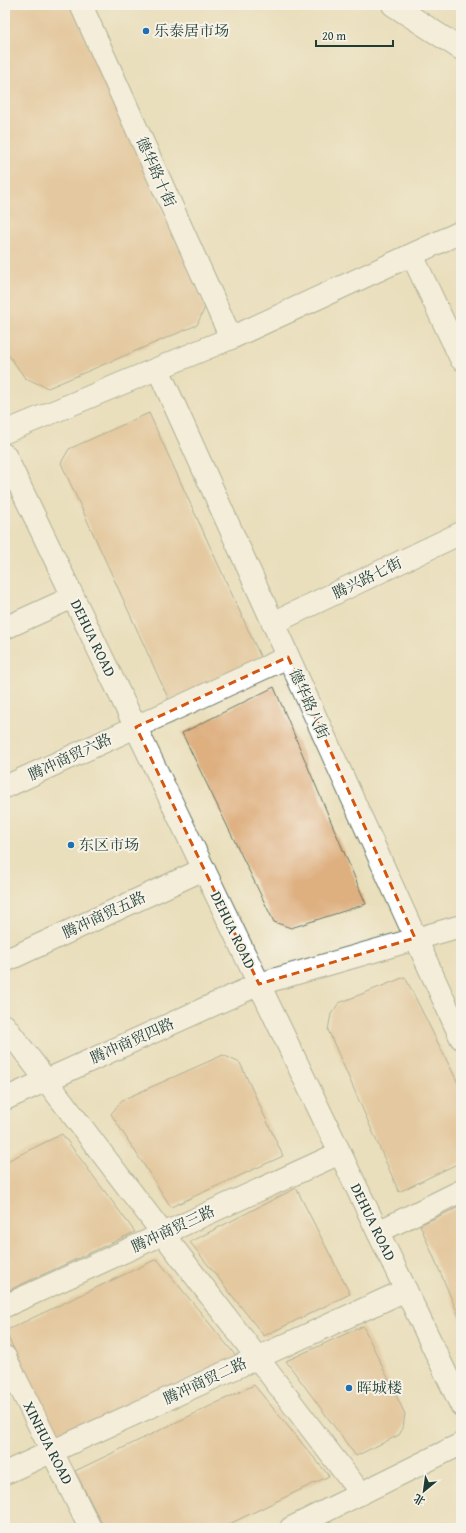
<svg xmlns="http://www.w3.org/2000/svg" width="466" height="1533" font-family="'Gentium Book Plus','Noto Serif SC',serif">
<style>
.building{fill:#deaf7f}
.lines{fill:none;stroke-linecap:round;stroke-linejoin:round}
.minor-casing{stroke:#667664;stroke-width:24}
.tertiary-casing{stroke:#667664;stroke-width:24}
.minor{stroke:#fff;stroke-width:22}
.tertiary{stroke:#fff;stroke-width:22}
.marked{fill:none;stroke:#d45610;stroke-width:3;stroke-dasharray:8 5;stroke-linejoin:round}
.poi-dot{fill:#1f6fb2;stroke:#f7f3e8;stroke-width:1.5}
.labels{text-anchor:middle;stroke-width:4;stroke-linejoin:round;paint-order:stroke}
.poi-label{font-size:15px;fill:#1f3d34;stroke:#f7f3e8;text-anchor:start}
.street-label{font-size:15px;fill:#1f3d34;stroke:#f7f3e8}
</style>
<rect width="100%" height="100%" fill="#f7f3e8"/>
<filter id="ink" filterUnits="userSpaceOnUse"><feTurbulence type="fractalNoise" baseFrequency=".025" numOctaves="2"/><feDisplacementMap in="SourceGraphic" scale="8" xChannelSelector="R" yChannelSelector="G"/><feConvolveMatrix kernelMatrix="1 2 1 2 8 2 1 2 1" color-interpolation-filters="sRGB"/></filter>
<filter id="wash" filterUnits="userSpaceOnUse"><feTurbulence type="fractalNoise" baseFrequency=".012" numOctaves="4" result="noise"/><feDisplacementMap in="SourceGraphic" scale="16" xChannelSelector="R" yChannelSelector="G"/><feGaussianBlur stdDeviation="0.9" result="paint"/><feColorMatrix in="noise" values="0 0 0 0 0 0 0 0 0 0 0 0 0 0 0 0 0 1.4 0 .05"/><feComposite in="paint" operator="in"/></filter>
<g filter="url(#wash)">
<rect width="100%" height="100%" fill="#eadfbc"/>
<g id="blocks">
<g class="building">
<path d="M5,5H71L205,307L197,325L48,388L25,378L5,350Z"/>
<path d="M149,413L261,658L169,700L61,463L69,449Z"/>
<path d="M274,687L366,904L291,928L274,922L182,733Z"/>
<path d="M405,977L461,1089V1162L399,1192L328,1030L331,1014L339,1003Z"/>
<path d="M223,1055L240,1063L283,1156L171,1207L111,1114L122,1100Z"/>
<path d="M62,1134L135,1232L5,1292V1162Z"/>
<path d="M296,1188L350,1294L264,1336L190,1242Z"/>
<path d="M461,1206V1321L420,1225Z"/>
<path d="M157,1259L236,1356L58,1439L5,1331Z"/>
<path d="M363,1326L405,1414L403,1428L399,1435L356,1456L286,1361Z"/>
<path d="M254,1385L329,1476L221,1528H104L75,1471Z"/>
</g>
</g>
</g>
<g filter="url(#ink)">
<use href="#blocks" fill-opacity="0" stroke="#667664" stroke-width="1"/>
<g class="lines">
<g class="minor-casing">
<g id="minor">
<path d="M81,5L231,338"/>
<path d="M393,5L461,49"/>
<path d="M412,255L461,359"/>
<path d="M158,369L461,1038"/>
<path d="M5,432L231,338L461,232"/>
<path d="M273,623L461,533"/>
<path d="M5,628L73,597"/>
<path d="M5,787L288,657"/>
<path d="M5,961L204,869"/>
<path d="M5,1026L361,1494"/>
<path d="M5,1099L259,984L461,926"/>
<path d="M378,1232L461,1191"/>
<path d="M5,1306L340,1153"/>
<path d="M5,1357L90,1528"/>
<path d="M5,1473L406,1290"/>
<path d="M291,1528L461,1444"/>
</g>
</g>
<g class="tertiary-casing">
<path id="tertiary" d="M5,455L461,1405"/>
</g>
<use href="#minor" class="minor"/>
<use href="#tertiary" class="tertiary"/>
</g>
</g>
<path d="M0 0H466V1533H0ZM288,657L415,938L259,984L136,727Z" fill="#eadfbc" fill-opacity=".55" fill-rule="evenodd"/>
<path class="marked" d="M288,657L415,938L259,984L136,727Z"/>
<g class="poi-dot">
<circle cx="146" cy="31" r="4"/>
<circle cx="71" cy="845" r="4"/>
<circle cx="349" cy="1388" r="4"/>
</g>
<g class="labels">
<g class="poi-label">
<text x="154" y="36">乐泰居市场</text>
<text x="79" y="850">东区市场</text>
<text x="357" y="1393">晖城楼</text>
</g>
<g class="street-label">
<text transform="translate(156 172) rotate(66)" y="5">德华路十街</text>
<text transform="translate(367 578) rotate(-26)" y="5">腾兴路七街</text>
<text transform="translate(93 638) rotate(64)" y="5">DEHUA ROAD</text>
<text transform="translate(309 704) rotate(66)" y="5">德华路八街</text>
<text transform="translate(70 757) rotate(-25)" y="5">腾冲商贸六路</text>
<text transform="translate(104 915) rotate(-25)" y="5">腾冲商贸五路</text>
<text transform="translate(233 930) rotate(64)" y="5">DEHUA ROAD</text>
<text transform="translate(132 1041) rotate(-24)" y="5">腾冲商贸四路</text>
<text transform="translate(373 1222) rotate(64)" y="5">DEHUA ROAD</text>
<text transform="translate(173 1229) rotate(-25)" y="5">腾冲商贸三路</text>
<text transform="translate(205 1381) rotate(-25)" y="5">腾冲商贸二路</text>
<text transform="translate(48 1443) rotate(63)" y="5">XINHUA ROAD</text>
</g>
</g>
<rect width="466" height="1533" fill="none" stroke="#f7f3e8" stroke-width="20"/>
<g transform="translate(424 1491) rotate(209)" stroke="#f7f3e8" stroke-width="3" paint-order="stroke">
<path d="M0-3L7 15L0 10L-7 15Z" fill="#1f3d34"/>
<text y="-6" font-size="11" font-weight="bold" text-anchor="middle" fill="#1f3d34">北</text>
</g>
<path d="M316 40v6h77v-6" fill="none" stroke="#1f3d34" stroke-width="2"/>
<text x="322" y="40" font-size="12" fill="#1f3d34" stroke="#f7f3e8" stroke-width="3" paint-order="stroke">20 m</text>
</svg>
